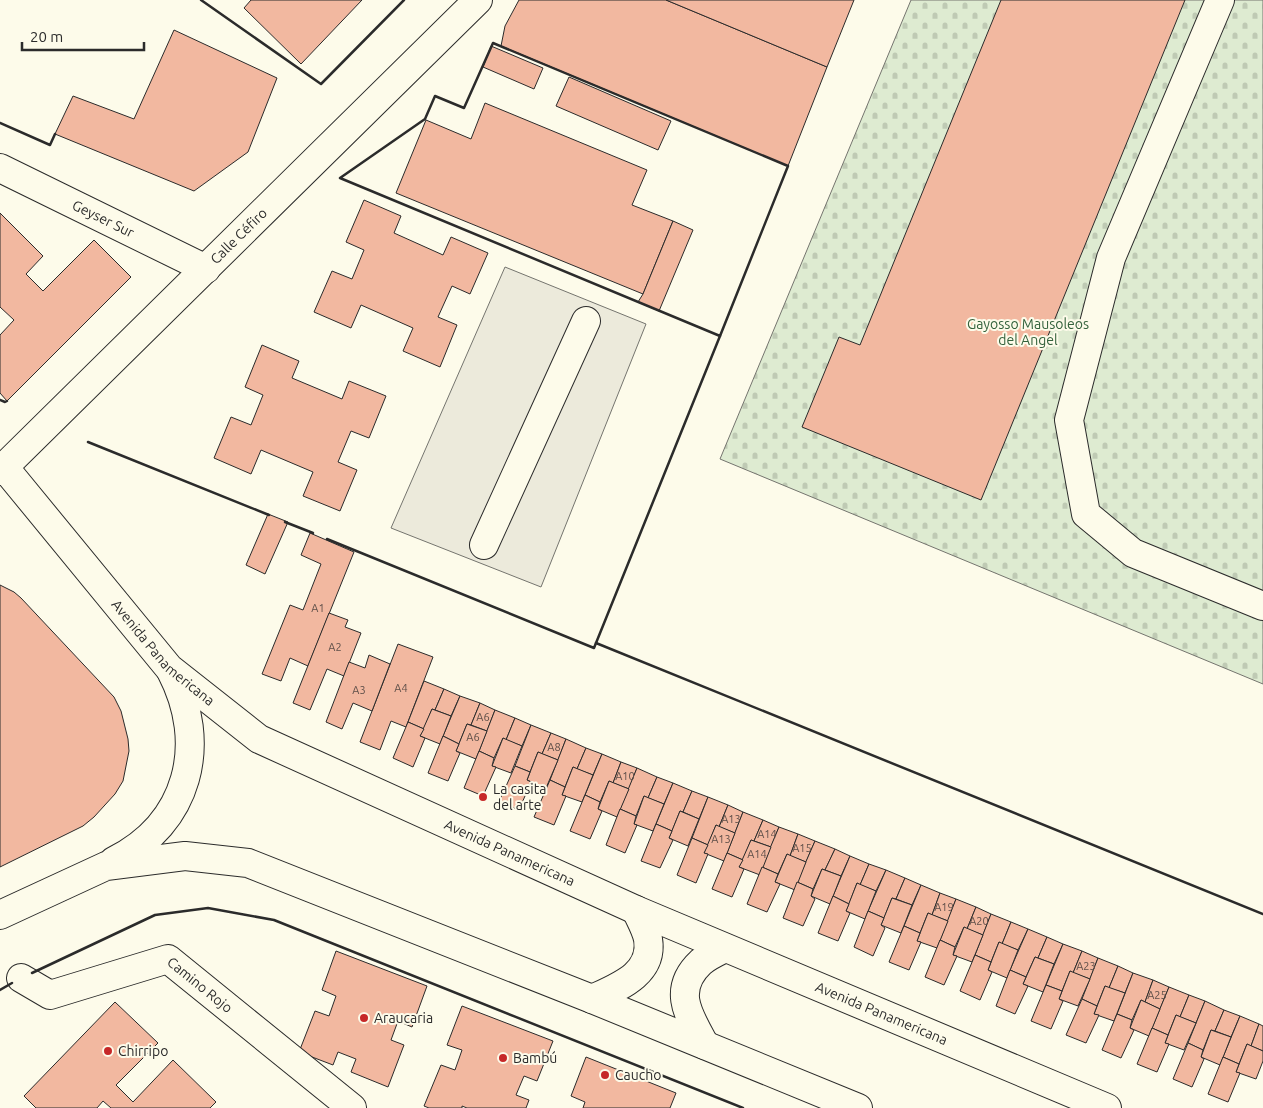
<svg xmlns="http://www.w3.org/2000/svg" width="1263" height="1108" font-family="Ubuntu,sans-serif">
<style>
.cemetery{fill:url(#cemetery-stones);stroke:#74746e}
.parking{fill:#eceadb;stroke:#74746e}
.building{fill:#f2b8a0;stroke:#2b2b2b}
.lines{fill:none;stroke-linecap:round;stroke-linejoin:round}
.minor-casing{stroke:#2b2b2b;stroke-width:30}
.minor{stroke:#fdfbea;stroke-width:28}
.wall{stroke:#2b2b2b;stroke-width:2.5}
.poi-dot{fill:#c62828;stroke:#fdfbea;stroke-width:2}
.labels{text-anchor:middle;stroke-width:4;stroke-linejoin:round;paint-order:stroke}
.number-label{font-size:11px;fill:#5d4e48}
.street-label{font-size:14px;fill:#2b2b2b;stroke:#fdfbea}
.park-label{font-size:14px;fill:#34623c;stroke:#fdfbea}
.poi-label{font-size:14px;fill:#2b2b2b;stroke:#fdfbea;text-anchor:start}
</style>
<defs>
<pattern id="cemetery-stones" width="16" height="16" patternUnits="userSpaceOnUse" patternTransform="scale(1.25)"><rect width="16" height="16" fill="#deebd1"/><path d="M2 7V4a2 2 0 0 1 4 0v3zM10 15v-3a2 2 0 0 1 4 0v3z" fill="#bfcab4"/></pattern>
</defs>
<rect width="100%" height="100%" fill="#fdfbea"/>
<path class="cemetery" d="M911,0H1263V684L720,459Z"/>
<path class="parking" d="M505,267L646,324L541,587L391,528Z"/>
<g class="building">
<path d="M251,0H362L301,64L244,8Z"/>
<path d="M519,0H666L827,67L788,166L501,46L505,26Z"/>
<path d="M666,0H854L827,67Z"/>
<path d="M1001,0H1185L981,500L802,427L839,337L860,345Z"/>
<path d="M174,30L277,78L248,152L194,191L55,134L73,96L134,119Z"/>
<path d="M491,46L543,68L534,89L483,67Z"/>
<path d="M569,77L671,121L658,150L556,106Z"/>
<path d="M485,103L647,170L632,205L673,221L643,294L396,193L426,120L471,139Z"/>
<path d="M364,200L401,216L394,233L443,255L451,237L488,253L470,294L452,286L438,317L457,325L440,367L403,351L413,328L361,305L351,328L314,312L332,271L352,279L364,250L346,242Z"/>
<path d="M0,213L43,256L26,274L43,291L94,240L131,277L7,401L0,393V335L14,320L0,307Z"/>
<path d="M673,221L693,230L659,311L638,302L643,294Z"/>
<path d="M262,345L299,361L292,378L342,399L349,381L386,396L369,438L351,431L338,462L357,470L340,511L303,496L313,472L261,450L251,474L214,458L231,417L251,425L263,395L245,387Z"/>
<path d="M268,514L288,522L265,574L246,565Z"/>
<path d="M310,533L354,552L308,666L290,658L281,681L262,674L290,605L303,610L321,564L301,555Z"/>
<path d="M0,585L14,592L21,598L114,697L121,711L128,739L129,751L123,781L115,794L94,817L83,826L0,867Z"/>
<path d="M329,613L348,620L345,627L361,633L344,676L327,669L310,710L293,703Z"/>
<path d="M398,644L433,657L406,727L391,721L380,750L360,742Z"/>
<path d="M369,655L390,664L372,711L353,703L342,729L326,722L349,662L365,668Z"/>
<path d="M424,681L444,689L435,710L432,709L424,729L408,722Z"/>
<path d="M444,689L460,696L451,716L435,710Z"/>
<path d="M460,696L480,703L471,725L467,724L459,744L443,736Z"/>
<path d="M480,703L495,710L487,731L471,725Z"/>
<path d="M432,709L451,716L440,744L420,736Z"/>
<path d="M495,710L515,718L506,740L503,738L494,758L479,751Z"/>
<path d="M515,718L531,725L522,746L506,740Z"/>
<path d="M408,722L424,729L420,736L425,738L413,767L393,758Z"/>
<path d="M467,724L487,731L476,759L456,751Z"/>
<path d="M531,725L551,733L542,754L538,752L530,772L515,766Z"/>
<path d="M551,733L566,739L558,760L542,754Z"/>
<path d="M443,736L459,744L456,751L460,753L448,781L428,773Z"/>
<path d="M503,738L522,746L511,773L492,766Z"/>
<path d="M566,739L586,748L577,769L573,767L565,787L550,780Z"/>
<path d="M586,748L602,754L593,775L577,769Z"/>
<path d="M479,751L494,758L492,766L496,767L483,796L464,788Z"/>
<path d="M538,752L558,760L546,788L527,780Z"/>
<path d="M602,754L621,762L613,783L609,781L600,802L585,795Z"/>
<path d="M621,762L637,768L629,789L613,783Z"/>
<path d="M515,766L530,772L527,780L531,782L519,810L499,802Z"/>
<path d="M573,767L593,775L582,802L562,795Z"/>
<path d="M637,768L657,777L648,798L644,796L636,816L620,809Z"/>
<path d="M657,777L673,783L664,804L648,798Z"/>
<path d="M550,780L565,787L562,795L566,796L554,825L534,817Z"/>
<path d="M609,781L629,789L617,817L598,809Z"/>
<path d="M673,783L692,791L683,812L680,811L672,831L656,824Z"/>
<path d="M692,791L708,797L699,819L683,812Z"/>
<path d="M585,795L600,802L598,809L602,811L590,839L570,831Z"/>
<path d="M644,796L664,804L653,831L634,824Z"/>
<path d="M708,797L728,805L719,827L716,825L708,845L692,838Z"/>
<path d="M728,805L743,812L735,833L719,827Z"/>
<path d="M620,809L636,816L634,824L637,825L625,853L606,845Z"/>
<path d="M680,811L699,819L688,846L669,838Z"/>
<path d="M743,812L763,820L754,841L751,840L743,860L727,853Z"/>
<path d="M763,820L779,827L771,847L754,841Z"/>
<path d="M656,824L672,831L669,838L673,840L660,868L641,861Z"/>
<path d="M716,825L735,833L724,861L704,853Z"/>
<path d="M779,827L798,834L790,856L787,854L778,874L762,867Z"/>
<path d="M798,834L815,841L806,862L790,856Z"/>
<path d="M692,838L708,845L704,853L708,854L696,883L677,875Z"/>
<path d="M751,840L771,847L760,875L739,867Z"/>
<path d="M815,841L835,849L825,870L822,869L813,889L797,882Z"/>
<path d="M835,849L850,856L841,876L825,870Z"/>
<path d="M727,853L743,860L739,867L744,869L732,897L712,889Z"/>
<path d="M787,854L806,862L795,890L775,882Z"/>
<path d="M850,856L869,864L860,885L857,883L849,904L833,896Z"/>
<path d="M869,864L886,870L876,891L860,885Z"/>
<path d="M762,867L778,874L775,882L780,884L767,912L747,904Z"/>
<path d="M822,869L841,876L830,904L811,896Z"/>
<path d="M886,870L905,878L896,899L892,898L884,918L868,911Z"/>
<path d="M905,878L921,885L912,905L896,899Z"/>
<path d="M797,882L813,889L811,896L815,899L803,926L783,918Z"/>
<path d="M857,883L876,891L865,919L846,911Z"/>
<path d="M921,885L940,893L932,915L928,913L920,933L904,926Z"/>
<path d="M940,893L956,899L948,921L932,915Z"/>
<path d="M833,896L849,904L846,911L850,913L838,941L818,933Z"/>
<path d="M892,898L912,905L901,933L881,925Z"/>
<path d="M956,899L976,907L967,929L964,927L955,947L940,940Z"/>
<path d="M976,907L991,914L983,935L967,929Z"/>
<path d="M868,911L884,918L881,925L885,928L873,956L854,947Z"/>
<path d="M928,913L948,921L937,948L917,941Z"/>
<path d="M991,914L1011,922L1002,944L999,942L991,962L975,955Z"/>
<path d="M1011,922L1028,929L1018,950L1002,944Z"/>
<path d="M904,926L920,933L917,941L921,942L909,970L889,962Z"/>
<path d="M964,927L983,935L972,962L953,955Z"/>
<path d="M1028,929L1047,937L1038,958L1035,957L1026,977L1010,970Z"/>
<path d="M1047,937L1063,944L1054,964L1038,958Z"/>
<path d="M940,940L955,947L953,955L957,956L944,985L925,977Z"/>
<path d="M999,942L1018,950L1007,978L988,970Z"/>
<path d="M1063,944L1082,951L1073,973L1070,971L1062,991L1046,985Z"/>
<path d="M336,951L427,986L412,1027L398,1021L391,1040L404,1045L388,1087L351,1072L356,1059L338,1052L333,1065L299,1052L315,1011L329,1016L336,996L322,990Z"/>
<path d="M1082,951L1098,958L1090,979L1073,973Z"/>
<path d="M975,955L991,962L988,970L992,972L980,1000L960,991Z"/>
<path d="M1035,957L1054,964L1043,992L1023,984Z"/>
<path d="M1098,958L1118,966L1109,988L1105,986L1097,1006L1082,999Z"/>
<path d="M1118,966L1133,973L1125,993L1109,988Z"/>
<path d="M1010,970L1026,977L1023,984L1028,986L1015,1014L996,1006Z"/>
<path d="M1070,971L1090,979L1078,1006L1059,999Z"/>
<path d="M1133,973L1153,980L1145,1002L1141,1000L1132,1020L1117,1014Z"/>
<path d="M1153,980L1169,987L1160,1009L1145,1002Z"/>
<path d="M1046,985L1062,991L1059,999L1063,1001L1051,1029L1031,1021Z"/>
<path d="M1105,986L1125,993L1114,1021L1094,1014Z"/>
<path d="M1169,987L1189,995L1180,1017L1176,1015L1168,1035L1152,1028Z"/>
<path d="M1189,995L1205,1001L1196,1023L1180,1017Z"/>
<path d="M1082,999L1097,1006L1094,1014L1099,1015L1086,1043L1066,1035Z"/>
<path d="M1141,1000L1160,1009L1149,1036L1130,1028Z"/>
<path d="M1205,1001L1224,1010L1215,1031L1211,1030L1203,1050L1188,1043Z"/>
<path d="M115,1002L158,1043L116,1085L133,1102L173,1060L216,1102L210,1108H111L103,1101L97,1108H36L24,1096Z"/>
<path d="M462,1006L553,1041L537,1081L524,1076L516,1095L529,1100L526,1108H467L462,1106V1108H429L424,1106L441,1065L455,1070L462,1050L447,1045Z"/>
<path d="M1224,1010L1240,1016L1231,1037L1215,1031Z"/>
<path d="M1117,1014L1132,1020L1130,1028L1134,1030L1121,1058L1102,1050Z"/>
<path d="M1176,1015L1196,1023L1184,1050L1165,1043Z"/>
<path d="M1240,1016L1259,1024L1251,1046L1247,1044L1239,1064L1223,1057Z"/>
<path d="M1259,1024L1263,1026V1051L1251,1046Z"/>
<path d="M1152,1028L1168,1035L1165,1043L1169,1044L1157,1072L1137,1064Z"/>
<path d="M1211,1030L1231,1037L1220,1065L1201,1057Z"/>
<path d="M1188,1043L1203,1050L1201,1057L1204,1059L1192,1087L1173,1079Z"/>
<path d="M1247,1044L1263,1051V1061L1256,1079L1236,1072Z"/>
<path d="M586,1057L676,1093L670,1108H583L585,1102L571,1096Z"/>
<path d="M1223,1057L1239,1064L1236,1072L1240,1073L1228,1102L1208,1094Z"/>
</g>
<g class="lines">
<g class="minor-casing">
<g id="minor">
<path d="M1220,0L1111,258L1069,420L1086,514L1133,553L1263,606"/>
<path id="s1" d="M0,168L206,269"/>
<path id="s2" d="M4,467L169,668L259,739L636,910L1107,1108"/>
<path id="s3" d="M0,471L478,0"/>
<path d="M484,545L586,321"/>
<path d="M114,861C189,823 209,744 171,671"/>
<path d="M0,915L106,866L185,856L248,863L592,999L858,1108"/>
<path id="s4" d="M21,978L50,995L168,959L352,1108"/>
<path d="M592,999C618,987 654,974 648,939C646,929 640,919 636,910"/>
<path d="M705,1045C689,1016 671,990 701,962C708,956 717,952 725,948"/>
</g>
</g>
<use href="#minor" class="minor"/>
<g class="wall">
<path d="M201,0L321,84L404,0"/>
<path d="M493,43L788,166L720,336L340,178L425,119L435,96L464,108Z"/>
<path d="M0,123L50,145L55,134"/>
<path d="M0,400L5,402L7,401"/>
<path d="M88,442L269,515"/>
<path d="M285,522L313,533"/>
<path d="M327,539L594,648L720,336"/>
<path d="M596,643L1263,914"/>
<path d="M32,973L155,915L208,908L274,920L743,1108"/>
<path d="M0,990L12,983"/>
</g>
</g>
<g class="poi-dot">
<circle cx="483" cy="797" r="5"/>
<circle cx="364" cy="1018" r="5"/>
<circle cx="108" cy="1051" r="5"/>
<circle cx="503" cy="1058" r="5"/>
<circle cx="605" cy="1075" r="5"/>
</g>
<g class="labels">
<g class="number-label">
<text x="318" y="612">A1</text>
<text x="335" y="651">A2</text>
<text x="401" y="692">A4</text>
<text x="359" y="694">A3</text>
<text x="483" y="721">A6</text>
<text x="473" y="741">A6</text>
<text x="554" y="751">A8</text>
<text x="625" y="780">A10</text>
<text x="731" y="823">A13</text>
<text x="767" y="838">A14</text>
<text x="721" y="843">A13</text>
<text x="802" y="852">A15</text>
<text x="757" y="858">A14</text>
<text x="944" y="911">A19</text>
<text x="979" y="925">A20</text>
<text x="1086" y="970">A23</text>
<text x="1157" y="999">A25</text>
</g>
<g class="street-label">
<text dy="5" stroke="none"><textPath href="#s1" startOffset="115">Geyser Sur</textPath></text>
<text dy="5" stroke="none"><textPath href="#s3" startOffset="335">Calle Céfiro</textPath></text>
<text dy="5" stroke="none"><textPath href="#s2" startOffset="245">Avenida Panamericana</textPath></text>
<text dy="5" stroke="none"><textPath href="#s2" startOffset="650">Avenida Panamericana</textPath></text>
<text dy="5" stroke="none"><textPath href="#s4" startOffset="198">Camino Rojo</textPath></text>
<text dy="5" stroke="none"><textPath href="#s2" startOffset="1055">Avenida Panamericana</textPath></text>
</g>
<g class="park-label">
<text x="1028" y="329">Gayosso Mausoleos<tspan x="1028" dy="16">del Angel</tspan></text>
</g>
<g class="poi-label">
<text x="493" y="794">La casita<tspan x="493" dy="16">del arte</tspan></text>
<text x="374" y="1023">Araucaria</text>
<text x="118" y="1056">Chirripo</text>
<text x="513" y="1063">Bambú</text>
<text x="615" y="1080">Caucho</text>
</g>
</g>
<path d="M22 42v8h122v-8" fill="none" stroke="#2b2b2b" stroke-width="2.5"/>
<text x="30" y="42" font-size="15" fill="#2b2b2b" stroke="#fdfbea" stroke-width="4" paint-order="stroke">20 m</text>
</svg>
